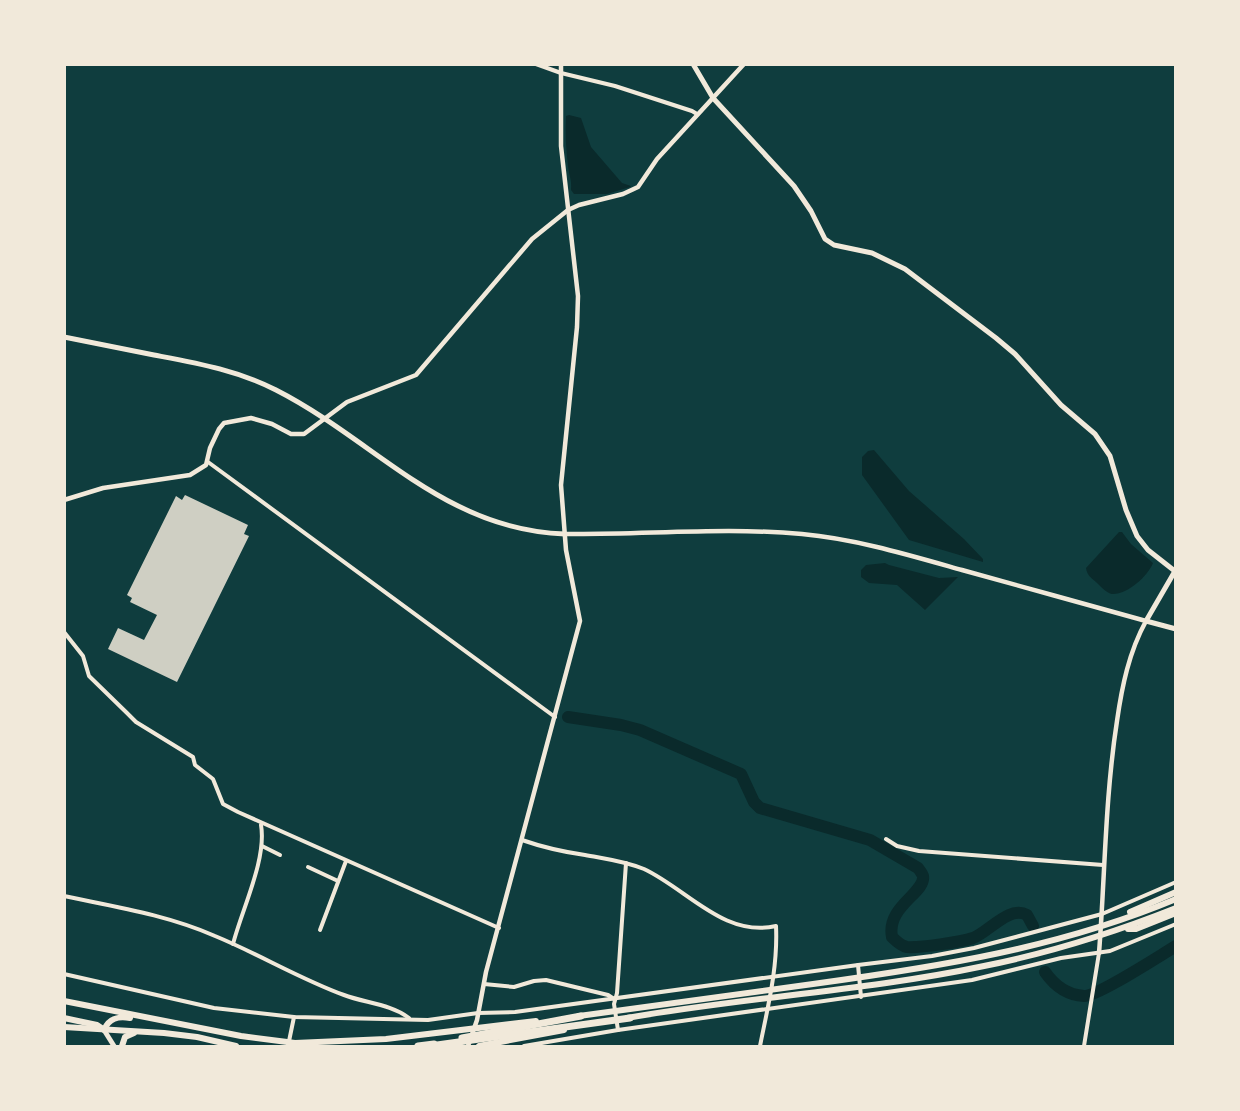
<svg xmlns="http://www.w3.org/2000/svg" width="1240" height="1111" font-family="'Fira Sans',sans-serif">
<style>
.water{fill:#0a2a2b}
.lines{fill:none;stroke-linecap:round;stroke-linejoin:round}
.river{stroke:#0a2a2b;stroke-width:12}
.building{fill:#cfcfc3}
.minor{stroke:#f1e9da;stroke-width:4}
.tertiary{stroke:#f1e9da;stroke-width:4.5}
.secondary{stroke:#f1e9da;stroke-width:5}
.trunk{stroke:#f1e9da;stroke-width:6}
.motorway{stroke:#f1e9da;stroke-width:7}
</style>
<rect width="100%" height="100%" fill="#0f3d3e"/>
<g class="water">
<path d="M569,115L581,118L591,147L622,183L631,186L630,187L607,194H574L571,190C572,180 569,175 568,166C566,149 565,133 566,116Z"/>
<path d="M874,450L909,491L964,539L983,559V562L909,540L862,475V457L868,451Z"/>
<path d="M1119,532H1122L1131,544L1153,563C1148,576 1127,595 1112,594C1107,593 1101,587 1097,583C1092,578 1087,576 1086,568Z"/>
<path d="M885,563L889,565L939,578L958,577L925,610L897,585L869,583L861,577V570L866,565Z"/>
</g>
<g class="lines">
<g class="river">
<path d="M568,717L621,725L640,730L741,774L754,802L760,808L870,840L918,868C919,869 923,875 923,876C926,893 886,906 892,937C896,941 901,946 907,947C920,948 961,942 973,938C989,932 1009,905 1027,915L1033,926"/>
<path d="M1045,972C1054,985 1067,995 1084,996C1098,996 1159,956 1176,946"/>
</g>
</g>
<path class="building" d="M185,495L248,525L244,534L249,536L177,682L108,649L118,628L144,640L157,615L130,602L132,598L127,595L176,496L182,500Z"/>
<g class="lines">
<g class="minor">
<path d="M536,64L561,73L615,86L692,111L697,114"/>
<path d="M208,462L555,717"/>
<path d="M64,632L83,656L89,676L127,713L136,722L193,757L195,765L213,779L223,804L238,812L499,928"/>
<path d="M886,839L897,846L919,851L1103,865"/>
<path d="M522,840C542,847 564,852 585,855C606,859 624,861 644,869C687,889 724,938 776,926C778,967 768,1006 760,1046"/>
<path d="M262,846L280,855"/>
<path d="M308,867L338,881"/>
<path d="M64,896C116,907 167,915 215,936C259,954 300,979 344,995C365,1003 391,1004 409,1018"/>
<path d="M320,930L346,861"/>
<path d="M233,944C242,909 267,859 261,825"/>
<path d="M858,965L861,997"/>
<path d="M64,974L214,1008L294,1017L428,1020L478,1013L515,1012L858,965L932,956L974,948L1102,914L1176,882"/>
<path d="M484,984L514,987L534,981L546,980L608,995L614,999"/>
<path d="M618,1030L614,1004L617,993L626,863"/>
<path d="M288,1046L294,1017"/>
<path d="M524,1046L618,1030L972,980L1061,958L1110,951L1176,924"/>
<path d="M1084,1046L1099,953"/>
</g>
<g class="tertiary">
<path d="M64,500L103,488L190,475L206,465L210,448L219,429L224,423L251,418L272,424L291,434H304L347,402L416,375L532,239L568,210L579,205L623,194L638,187L657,159L744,64"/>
<path d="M565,534C643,535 725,527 802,534C856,539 909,555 962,570C1023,587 1085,604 1146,621C1129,652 1122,686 1117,721C1105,798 1105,876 1099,953"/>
<path d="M468,1046L477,1020L486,972L580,621L566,550L561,485L577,327L578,296L561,146V64"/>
</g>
<g class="secondary">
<path d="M693,64L713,98L794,186L811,211L825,239L834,245L872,253L905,269L996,338L1015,354L1061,405L1095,434L1110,456L1126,510L1137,536L1148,550L1176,572"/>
<path d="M64,337C94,343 124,349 154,355C196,363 237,370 276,390C376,441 444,530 565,534"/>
<path d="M1175,571L1146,621L1176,629"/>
<path d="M104,1030L114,1046"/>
</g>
<g class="trunk">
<path d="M1130,912L1176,892"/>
<path d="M1128,929H1136L1176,913"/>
<path d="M64,1001L241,1036L295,1043L386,1039L536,1021"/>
<path d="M579,1016C657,1006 735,995 813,984C937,967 1059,948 1176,899"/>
<path d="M64,1018L97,1025L103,1029"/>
<path d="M627,1018C745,997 866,991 984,966C1049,953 1113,933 1176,908"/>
<path d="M64,1027L164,1033L197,1037L236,1046"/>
<path d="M104,1030C109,1018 118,1016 130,1018"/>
<path d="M122,1046L125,1037L134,1033"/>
<path d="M479,1046L564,1030"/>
</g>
<g class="motorway">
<path d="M462,1038L581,1016"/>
<path d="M418,1046L434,1044"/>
<path d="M430,1046L630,1018"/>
</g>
</g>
<rect width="1240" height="1111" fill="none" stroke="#f1e9da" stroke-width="132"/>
</svg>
